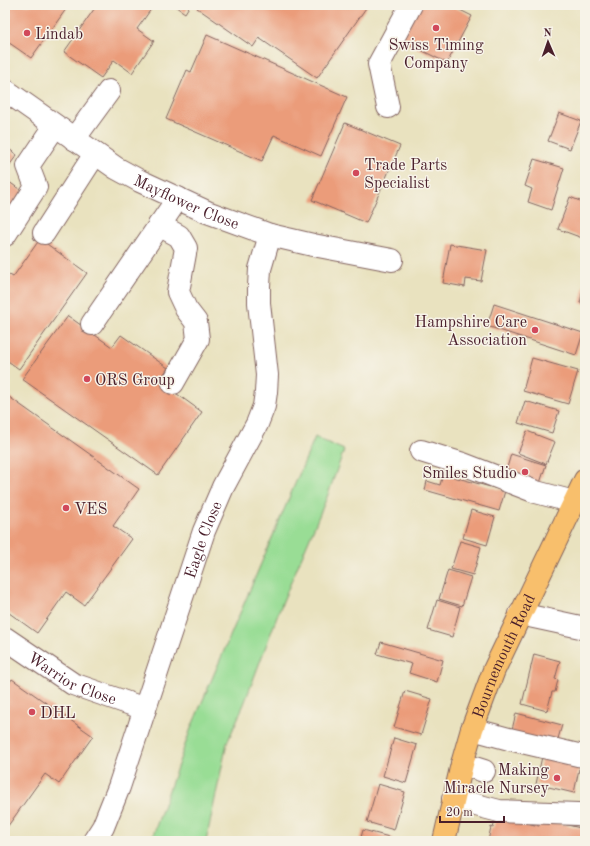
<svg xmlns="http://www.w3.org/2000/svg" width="590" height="846" font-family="'Old Standard TT',serif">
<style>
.green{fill:#99dd95;stroke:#727e60}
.building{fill:#eb9c7a}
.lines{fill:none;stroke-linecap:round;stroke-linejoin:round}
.minor-casing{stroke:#82635f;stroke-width:24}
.major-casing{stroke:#82635f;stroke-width:24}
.minor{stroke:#fff;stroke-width:22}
.major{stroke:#f8bf6c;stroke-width:22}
.poi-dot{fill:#d1495b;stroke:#f7f3e8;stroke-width:1.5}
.labels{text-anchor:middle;stroke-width:3;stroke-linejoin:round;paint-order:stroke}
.poi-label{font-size:16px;fill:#4a1f2b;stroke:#f7f3e8;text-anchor:start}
.street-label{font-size:16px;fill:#4a1f2b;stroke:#f7f3e8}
</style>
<rect width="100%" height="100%" fill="#f7f3e8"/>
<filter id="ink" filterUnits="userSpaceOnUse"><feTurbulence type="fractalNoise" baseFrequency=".025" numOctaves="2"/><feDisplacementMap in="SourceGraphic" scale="8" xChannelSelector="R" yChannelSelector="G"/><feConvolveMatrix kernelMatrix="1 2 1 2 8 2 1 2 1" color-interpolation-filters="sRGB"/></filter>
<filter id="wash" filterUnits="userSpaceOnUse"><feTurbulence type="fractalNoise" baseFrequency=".012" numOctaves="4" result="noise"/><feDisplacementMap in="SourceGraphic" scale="16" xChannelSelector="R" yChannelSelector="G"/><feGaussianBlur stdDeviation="0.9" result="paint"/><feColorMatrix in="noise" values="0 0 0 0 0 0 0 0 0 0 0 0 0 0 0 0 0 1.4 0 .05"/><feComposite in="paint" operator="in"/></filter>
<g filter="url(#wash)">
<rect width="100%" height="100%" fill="#e9e2bf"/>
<path class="green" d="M315,437L344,450L327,497L283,601L244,704L227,743L206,841H151L191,728Z"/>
<g id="blocks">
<g class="building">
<path d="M5,5H69L31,58L5,40V26L7,22L5,21Z"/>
<path d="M97,5H154L137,29L154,41L132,73L114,60L101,78L64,52Z"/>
<path d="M173,5H190L185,13Z"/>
<path d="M199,5H368L317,78L259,38L253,47L197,8Z"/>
<path d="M417,5H450L472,16L447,63L399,39Z"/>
<path d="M207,35L347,97L321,156L274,135L262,161L166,119L187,70L191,72Z"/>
<path d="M559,113L581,121L570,149L548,141Z"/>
<path d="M345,123L400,146L366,223L312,200Z"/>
<path d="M5,146L17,155L5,171Z"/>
<path d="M534,159L564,168L551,210L528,202L532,189L525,186Z"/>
<path d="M5,179L26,194L5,224Z"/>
<path d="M570,197L585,203V239L558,229Z"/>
<path d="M40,239L87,273L19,369L5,359V272L13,277Z"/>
<path d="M450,244L487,250L481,281L466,279L465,287L443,283Z"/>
<path d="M584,285H585V304L580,303Z"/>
<path d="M494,304L583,333L576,355L487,326Z"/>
<path d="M68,316L112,347L121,335L168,368L159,381L202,412L158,475L22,379Z"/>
<path d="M532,358L578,371L568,404L523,391Z"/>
<path d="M5,394L139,489L113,526L132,539L84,605L66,592L37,633L5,610Z"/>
<path d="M525,401L559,411L552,433L518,423Z"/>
<path d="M527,431L555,442L546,464L518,453Z"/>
<path d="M511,454L546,465L538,489L504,478Z"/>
<path d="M443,474L505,491L499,511L425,490L427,481L440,485Z"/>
<path d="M471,510L495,517L487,545L463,538Z"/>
<path d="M460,541L481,547L473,575L451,569Z"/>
<path d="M448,570L471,577L462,606L439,599Z"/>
<path d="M437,600L460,607L452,637L428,630Z"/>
<path d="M381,642L443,660L437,682L409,673L412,664L377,654Z"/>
<path d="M534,654L560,661L555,679L558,680L555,692H552L547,711L522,704Z"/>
<path d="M12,679L93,736L59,784L45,774L5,830V689Z"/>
<path d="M405,691L432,699L421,735L394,727Z"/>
<path d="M516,713L562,725L555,749L510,738Z"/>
<path d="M394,738L417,745L406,783L383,776Z"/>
<path d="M543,752L585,762V771L579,769L574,793L536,784Z"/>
<path d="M378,784L405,792L394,830L367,822Z"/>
<path d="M499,816L539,826L541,819L585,829V841H488L491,827L493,828L496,818Z"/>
<path d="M363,830L393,838L392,841H360Z"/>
</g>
</g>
</g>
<g filter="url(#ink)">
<use href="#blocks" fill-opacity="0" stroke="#82635f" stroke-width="1"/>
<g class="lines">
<g class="minor-casing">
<g id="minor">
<path id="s1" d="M5,90L116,168L140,181L207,212L270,235L313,245L392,260"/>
<path d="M388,107L379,64L411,5"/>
<path d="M74,139L109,91"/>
<path d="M159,225L179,236L186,248L178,292L186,309L196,322L198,339L173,383"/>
<path d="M44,233L95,154"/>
<path d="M5,235L36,187L28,166L55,126"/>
<path d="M92,324L178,198"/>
<path d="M421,451L463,464L536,492L574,502"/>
<path d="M520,614L585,628"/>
<path id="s2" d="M5,638L73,684L145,709"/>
<path d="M472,729L509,739L578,755L585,756"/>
<path d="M462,764L484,771"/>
<path d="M453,799L499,811L578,814L585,815"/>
<path id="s3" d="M94,841L103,827L119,787L204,531L223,487L257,424L264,406L266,392L267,375L259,303V286L260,269L270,235"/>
</g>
</g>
<g class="major-casing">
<g id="major">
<path id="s4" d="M444,841L462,764L472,729L494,670L585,480"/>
</g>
</g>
<use href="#minor" class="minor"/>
<use href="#major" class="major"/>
</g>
</g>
<g class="poi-dot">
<circle cx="436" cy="28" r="4"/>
<circle cx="27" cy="33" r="4"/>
<circle cx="356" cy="173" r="4"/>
<circle cx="535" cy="330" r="4"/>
<circle cx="87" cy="379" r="4"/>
<circle cx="525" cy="472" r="4"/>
<circle cx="66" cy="508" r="4"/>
<circle cx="32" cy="712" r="4"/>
<circle cx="557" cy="778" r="4"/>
</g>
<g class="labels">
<g class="poi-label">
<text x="35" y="39">Lindab</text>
<text x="436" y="50" text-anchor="middle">Swiss Timing<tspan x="436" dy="18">Company</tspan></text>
<text x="364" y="170">Trade Parts<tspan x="364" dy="18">Specialist</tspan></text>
<text x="527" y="327" text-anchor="end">Hampshire Care<tspan x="527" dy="18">Association</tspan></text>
<text x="95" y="385">ORS Group</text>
<text x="517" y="478" text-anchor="end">Smiles Studio</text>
<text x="74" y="514">VES</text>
<text x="40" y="718">DHL</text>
<text x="549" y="775" text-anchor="end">Making<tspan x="549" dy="18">Miracle Nursey</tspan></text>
</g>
<g class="street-label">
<text dy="6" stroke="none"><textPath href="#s1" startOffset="214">Mayflower Close</textPath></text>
<text dy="6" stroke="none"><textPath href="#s3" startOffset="321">Eagle Close</textPath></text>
<text dy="6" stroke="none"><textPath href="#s4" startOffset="195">Bournemouth Road</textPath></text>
<text dy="6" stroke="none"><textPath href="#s2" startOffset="79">Warrior Close</textPath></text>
</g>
</g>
<rect width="590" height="846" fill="none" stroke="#f7f3e8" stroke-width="20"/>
<g transform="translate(548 42) rotate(358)" stroke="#f7f3e8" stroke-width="3" paint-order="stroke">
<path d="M0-3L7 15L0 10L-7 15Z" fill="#4a1f2b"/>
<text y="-6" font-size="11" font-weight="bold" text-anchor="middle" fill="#4a1f2b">N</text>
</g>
<path d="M440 816v6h64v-6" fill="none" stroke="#4a1f2b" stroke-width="2"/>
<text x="446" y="816" font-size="12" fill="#4a1f2b" stroke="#f7f3e8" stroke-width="3" paint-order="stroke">20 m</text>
</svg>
